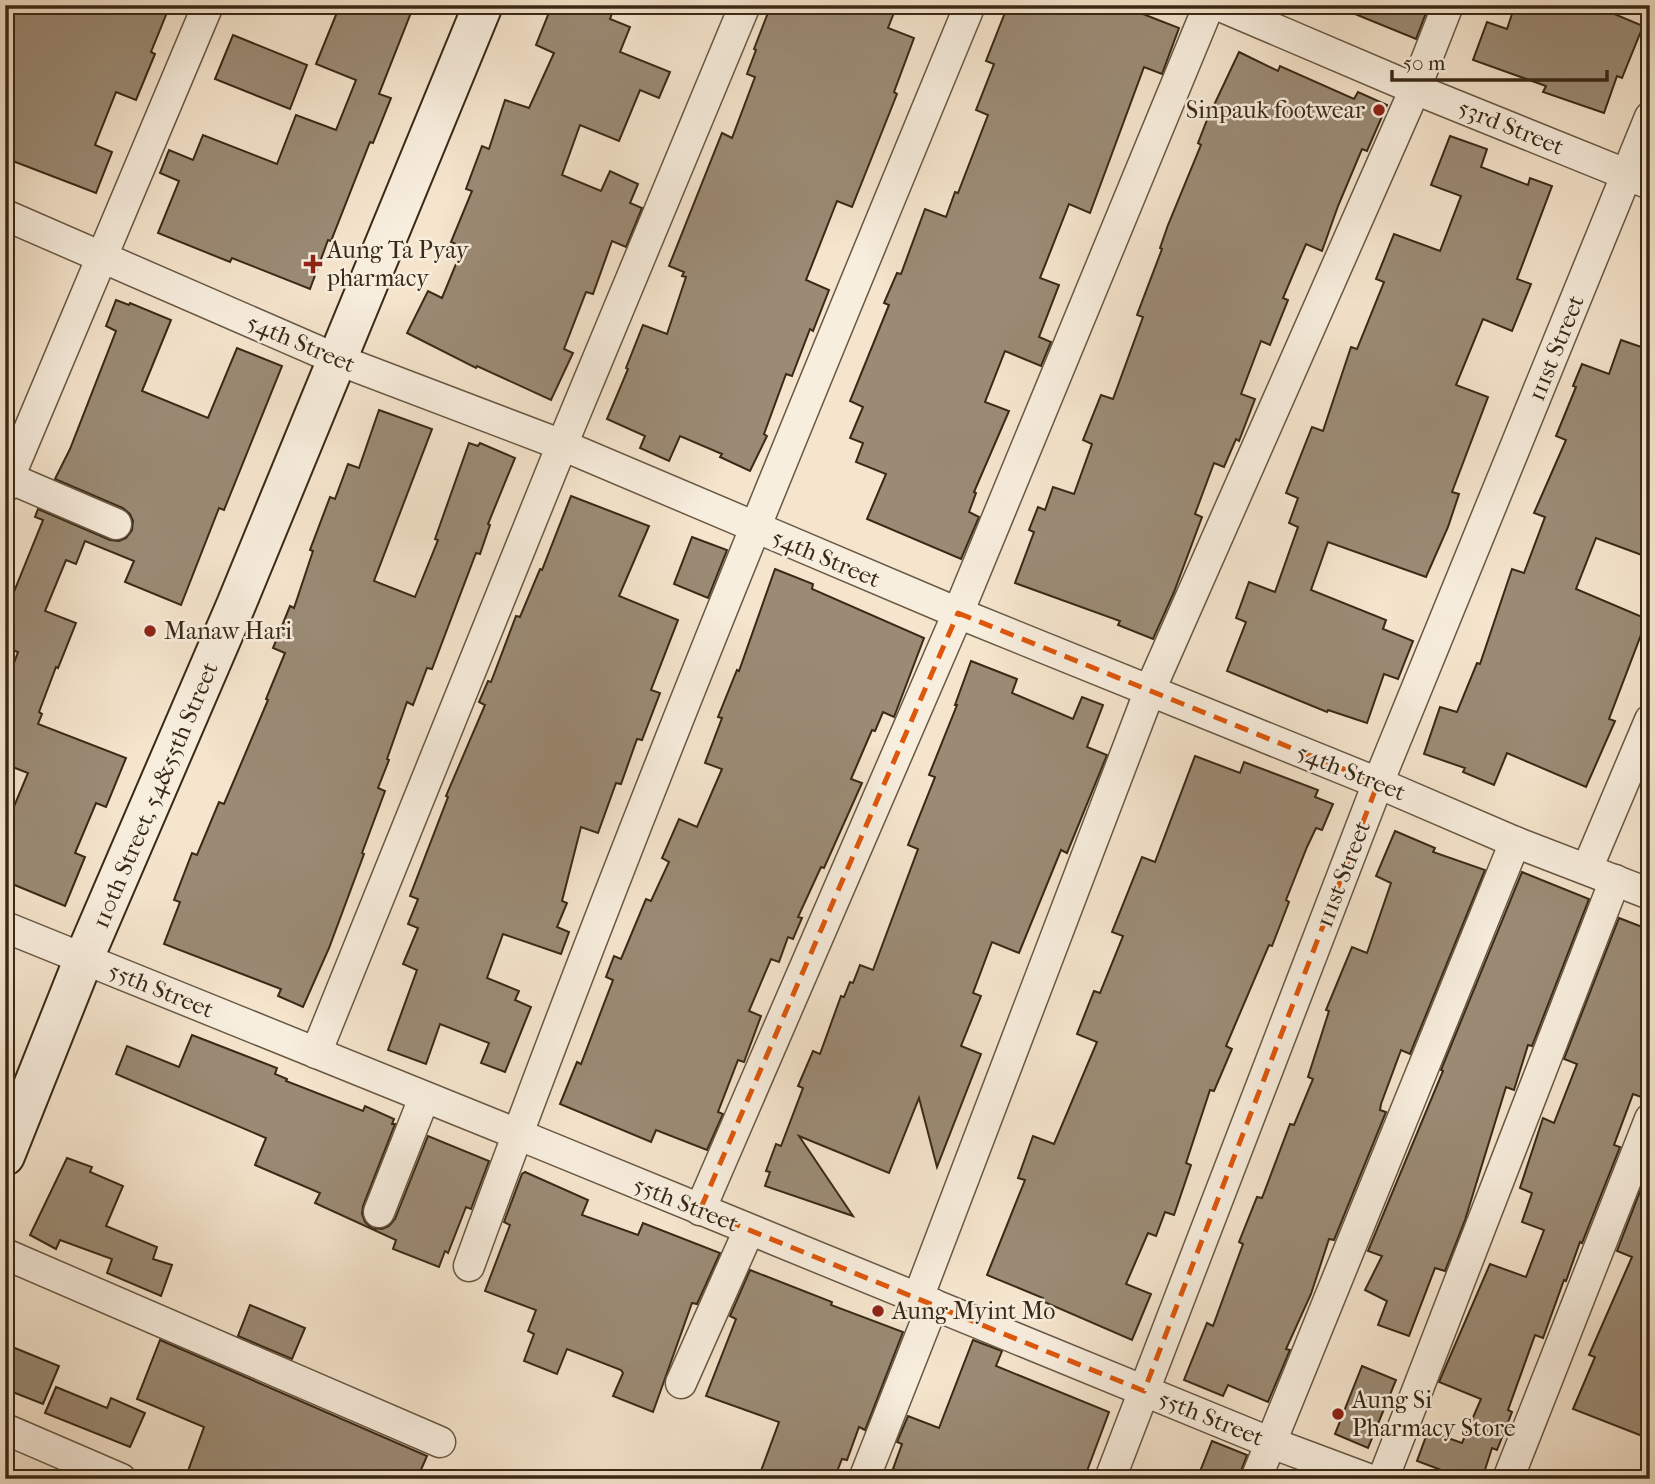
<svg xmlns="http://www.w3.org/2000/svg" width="1655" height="1484" font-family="'IM FELL French Canon',serif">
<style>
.building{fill:#9b8b75;stroke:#392916;stroke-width:2}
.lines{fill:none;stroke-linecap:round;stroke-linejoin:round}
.minor-casing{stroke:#685844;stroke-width:33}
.secondary-casing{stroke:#392916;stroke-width:42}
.minor{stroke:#f8eede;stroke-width:30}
.secondary{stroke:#f8eede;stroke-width:38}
.marked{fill:none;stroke:#df570c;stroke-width:5;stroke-dasharray:14 9;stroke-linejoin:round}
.poi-dot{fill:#8f2418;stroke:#f8eede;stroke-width:2.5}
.labels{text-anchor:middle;stroke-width:5;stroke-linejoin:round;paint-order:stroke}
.poi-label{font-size:24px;fill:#392916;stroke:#f8eede;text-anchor:start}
.street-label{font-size:24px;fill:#392916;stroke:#f8eede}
</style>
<rect width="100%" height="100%" fill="#f5e5cd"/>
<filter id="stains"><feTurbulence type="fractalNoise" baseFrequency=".00286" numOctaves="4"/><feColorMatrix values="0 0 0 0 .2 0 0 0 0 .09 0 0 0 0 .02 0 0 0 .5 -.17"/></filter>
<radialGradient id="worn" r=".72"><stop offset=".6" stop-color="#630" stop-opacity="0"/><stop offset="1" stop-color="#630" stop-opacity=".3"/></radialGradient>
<g class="building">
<path d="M5,5H170L151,52L155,54L136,100L116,92L95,145L112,152L96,193L5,158Z"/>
<path d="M340,5H414L379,94L391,98L373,143L370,142L331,241L328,240L310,289L232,258L230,262L158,233L179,181L160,173L169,150L193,160L203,135L277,164L296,115L336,130L356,80L316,64Z"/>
<path d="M552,5H615L610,19L630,27L620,52L670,72L659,98L640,90L619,141L580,125L562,175L601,191L610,171L638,184L630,203L642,208L626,247L612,241L593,294L586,292L564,349L573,353L551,400L477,366L476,368L407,333L428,291L442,298L463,247L451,242L472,191L466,189L482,146L489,149L505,100L529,108L554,53L536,45Z"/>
<path d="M771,5H840L858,12L860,5H883L895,10L888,28L914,38L894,92L897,94L852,207L837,201L806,280L829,290L813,331L810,329L792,376L786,374L764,434L767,436L750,471L720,457L722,454L680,436L669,461L640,448L645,436L607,419L628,369L626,368L643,325L667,334L686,277L682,276L684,272L669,266L722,133L732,138L755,77L747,74L756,50L754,49Z"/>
<path d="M1008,5H1120L1179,28L1162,74L1144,67L1090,213L1069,204L1040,278L1059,285L1039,337L1051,342L1041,366L1005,351L985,402L1009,411L974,492L976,493L969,512L979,517L961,559L867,519L886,474L856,462L863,443L850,438L863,407L850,401L889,305L884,303L897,273L901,274L925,209L946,217L955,192L958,193L988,115L976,110L994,64L986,61Z"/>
<path d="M1333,5H1429L1416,39Z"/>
<path d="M1515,5H1593L1643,26L1622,78L1617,76L1604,113L1543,92L1546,86L1473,60L1487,22L1507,29Z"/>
<path d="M233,35L307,65L290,109L215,79Z"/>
<path d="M1239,52L1278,71L1280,66L1354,99L1358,92L1387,105L1367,151L1362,149L1338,206L1322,251L1306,244L1283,298L1288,300L1270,345L1261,341L1241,394L1255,399L1239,441L1236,439L1224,467L1214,463L1195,514L1202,517L1174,592L1153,639L1118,625L1120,621L1015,583L1034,532L1029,530L1038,507L1045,510L1053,487L1074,494L1092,444L1083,440L1101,395L1113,399L1143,317L1137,315L1162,249L1160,248L1168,225L1201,145L1198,143L1207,120Z"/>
<path d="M1450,136L1487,149L1481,167L1528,185L1530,178L1552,186L1517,279L1531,284L1512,331L1483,319L1456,385L1488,397L1452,492L1459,494L1448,527L1426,577L1328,542L1311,590L1386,620L1383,629L1413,641L1398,679L1384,674L1367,723L1328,710L1327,712L1227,671L1246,622L1236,618L1249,582L1275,592L1298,527L1289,523L1298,498L1286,493L1312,427L1323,431L1351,347L1357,349L1384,282L1376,279L1394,234L1440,251L1461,196L1431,185Z"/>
<path d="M116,300L129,305L130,303L171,320L142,391L208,418L237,348L282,366L224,510L219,508L181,605L125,582L134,561L85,541L76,564L66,560L45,611L76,623L58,668L56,667L39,712L42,714L38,724L126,758L106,807L96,803L75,853L85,857L65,906L5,881V828L28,773L5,764V687L18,652L5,647V614L43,520L35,517L38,509L110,540L119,541L126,538L132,530L133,521L130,514L123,508L55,479L70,449L116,331L106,326Z"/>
<path d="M1621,340L1650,350V558L1596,538L1576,589L1647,619L1609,719L1615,721L1586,787L1507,753L1494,785L1463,772L1465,768L1424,754L1440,707L1457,712L1477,663L1480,664L1512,569L1524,573L1545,517L1534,513L1566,440L1556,436L1576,387L1573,386L1582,364L1609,374Z"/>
<path d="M379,410L432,429L374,581L415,597L438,540L435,539L469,443L478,446L480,443L515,458L488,524L490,525L480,554L476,553L432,669L427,668L413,705L407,702L387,759L389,760L378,788L385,791L362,853L364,854L329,948L303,1007L278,996L281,989L164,944L180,902L174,900L192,853L197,855L219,802L224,804L268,700L266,699L285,653L273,648L290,606L294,608L313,551L310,550L330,497L335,499L348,464L359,468Z"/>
<path d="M571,496L649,526L619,596L678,620L651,690L660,693L642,740L637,739L621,784L616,783L598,833L581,827L562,901L567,903L557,927L569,932L561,954L503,934L487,978L519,991L515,1000L531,1007L505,1072L481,1063L489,1043L440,1024L426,1064L388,1050L417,970L403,964L418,928L408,924L418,899L410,896L448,797L446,796L485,705L479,702L488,681L491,682L516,616L520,617L540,569L542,570Z"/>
<path d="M692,537L727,550L708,598L674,584Z"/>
<path d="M775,569L813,584L812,589L924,638L894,717L883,712L875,731L872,730L851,779L862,783L824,868L821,867L798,917L802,918L793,939L788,937L779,962L771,959L749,1011L761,1016L744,1062L738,1060L718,1112L723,1114L707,1150L656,1130L651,1142L560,1104L577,1062L581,1064L613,980L606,977L614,956L621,959L646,899L651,901L669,862L662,858L679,819L697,827L722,769L705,763L722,718L718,717L737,670L739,671Z"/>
<path d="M971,661L1017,679L1012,693L1073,719L1082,697L1103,705L1087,747L1107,755L1067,853L1061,850L1019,953L992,942L973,993L981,996L961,1046L981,1054L937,1167L919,1098L889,1173L799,1136L853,1216L765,1186L770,1172L766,1171L776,1144L781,1146L803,1088L798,1086L813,1051L820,1054L841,996L844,997L850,982L853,983L860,965L873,970L918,849L908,845L935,777L929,775L957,705H955Z"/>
<path d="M1195,756L1240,773L1244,762L1318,790L1315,797L1333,804L1322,830L1316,828L1307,847L1286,900L1289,902L1272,946L1269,945L1226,1046L1232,1049L1214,1091L1210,1090L1186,1163L1191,1165L1174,1215L1165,1212L1156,1236L1148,1233L1126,1284L1151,1294L1132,1340L1042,1301L1043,1298L987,1275L1025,1180L1018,1178L1033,1136L1054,1144L1097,1042L1077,1034L1094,991L1100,993L1123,936L1112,932L1142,857L1155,862Z"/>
<path d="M1395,831L1435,848L1433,852L1485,870L1410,1054L1401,1050L1381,1104L1380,1110L1386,1112L1334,1240L1329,1239L1311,1294L1286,1349L1290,1350L1268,1402L1228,1385L1223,1396L1184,1380L1207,1323L1213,1326L1243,1244L1239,1242L1257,1197L1262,1198L1290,1124L1294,1125L1313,1079L1308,1077L1329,1011L1326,1010L1352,947L1367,953L1391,883L1376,876Z"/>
<path d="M1522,872L1589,899L1532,1046L1528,1045L1514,1090L1506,1087L1465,1220L1445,1271L1435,1268L1409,1336L1378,1325L1387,1301L1365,1290L1382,1256L1368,1251L1443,1071L1441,1070Z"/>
<path d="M1619,918L1650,930V1083L1644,1098L1633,1094L1614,1145L1620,1147L1582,1243L1580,1242L1566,1281L1564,1280L1543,1338L1535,1335L1508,1410L1512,1412L1497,1450L1492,1448L1482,1479H1465L1417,1461L1428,1431L1462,1443L1481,1399L1439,1382L1490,1264L1526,1277L1544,1230L1522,1222L1532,1193L1520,1188L1543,1118L1554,1123L1577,1064L1564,1059Z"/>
<path d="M192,1035L277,1068L275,1074L287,1079L286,1081L363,1111L365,1106L394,1119L392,1124H395L363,1206L362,1214L365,1222L372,1228L382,1229L389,1226L395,1219L428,1136L489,1161L471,1209L466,1207L448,1253L445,1251L439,1267L393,1249L396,1240L315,1203L320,1193L255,1165L266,1138L116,1074L127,1046L179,1067Z"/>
<path d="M67,1158L92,1167L90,1172L123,1186L106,1226L157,1247L153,1259L172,1265L161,1296L107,1273L112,1259L60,1240L56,1249L30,1235Z"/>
<path d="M525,1172L588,1200L582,1215L638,1235L643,1223L720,1253L697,1304L692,1303L653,1412L613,1396L623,1373L621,1370L567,1349L557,1374L524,1361L534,1334L528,1331L536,1310L485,1291L510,1225L504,1222L522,1174Z"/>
<path d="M1641,1189L1650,1192V1439L1573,1409L1595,1357L1589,1355L1632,1257L1617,1251Z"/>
<path d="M750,1270L832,1302L831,1305L903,1332L865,1430L859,1427L847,1460L842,1459L834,1479H758L779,1422L706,1396L736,1319L730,1316Z"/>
<path d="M250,1305L305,1328L292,1359L238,1336Z"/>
<path d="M160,1340L427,1456L417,1479H210L188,1471L204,1427L137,1399Z"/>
<path d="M973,1340L1002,1351L996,1366L1109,1412L1084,1479H919L893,1469L902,1444L897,1442L908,1416L939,1428Z"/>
<path d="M5,1344L59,1366L43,1404L5,1389Z"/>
<path d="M1362,1366L1396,1380L1368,1448L1335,1434Z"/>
<path d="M56,1387L107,1408L111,1398L145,1413L130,1447L45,1413Z"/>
<path d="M1212,1441L1247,1455L1238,1479H1197Z"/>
</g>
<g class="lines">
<g class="minor-casing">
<g id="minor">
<path d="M1218,5L1415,89L1650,184"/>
<path d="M5,215L336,359L562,445L958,613L1378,783L1515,842L1650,894"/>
<path d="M9,478L116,524"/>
<path d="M5,487L208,5"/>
<path d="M1587,869L1650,720"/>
<path d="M5,927L517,1134L1269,1442L1368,1479"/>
<path d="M316,1053L562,445L745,5"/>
<path d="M700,1210L958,613L1209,5"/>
<path d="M379,1212L424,1098"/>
<path d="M5,1254L440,1442"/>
<path d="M469,1266C624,841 797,423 970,5"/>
<path d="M918,1298L1150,690L1415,89L1448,5"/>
<path d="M681,1383L749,1230"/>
<path d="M5,1429L121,1479"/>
<path d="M864,1479L933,1304"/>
<path d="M1110,1479L1378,783L1650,117"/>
<path d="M1256,1479L1515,842"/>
<path d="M1383,1479L1615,880"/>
<path d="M1508,1479L1650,1119"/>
</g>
</g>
<g class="secondary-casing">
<path id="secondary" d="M5,1156L84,958L236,605L483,5"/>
</g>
<use href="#minor" class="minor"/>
<use href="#secondary" class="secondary"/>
</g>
<path class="marked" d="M958,613L1378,783L1144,1391L700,1210Z"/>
<g class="poi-dot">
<circle cx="1379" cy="110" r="7"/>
<path d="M309.5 253.5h7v7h7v7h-7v7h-7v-7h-7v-7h7z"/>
<circle cx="150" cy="631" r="7"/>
<circle cx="878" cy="1311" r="7"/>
<circle cx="1338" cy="1414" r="7"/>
</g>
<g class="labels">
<g class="poi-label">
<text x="1365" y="118" text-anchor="end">Sinpauk footwear</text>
<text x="327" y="258">Aung Ta Pyay<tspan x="327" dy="28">pharmacy</tspan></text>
<text x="164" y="639">Manaw Hari</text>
<text x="892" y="1319">Aung Myint Mo</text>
<text x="1352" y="1408">Aung Si<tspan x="1352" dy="28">Pharmacy Store</tspan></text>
</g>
<g class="street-label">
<text transform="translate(1511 127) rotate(22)" y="8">53rd Street</text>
<text transform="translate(301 343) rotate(23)" y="8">54th Street</text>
<text transform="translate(1556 348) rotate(-68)" y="8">111st Street</text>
<text transform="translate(826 558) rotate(23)" y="8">54th Street</text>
<text transform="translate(1351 772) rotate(22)" y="8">54th Street</text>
<text transform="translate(155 795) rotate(-67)" y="8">110th Street, 54&amp;55th Street</text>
<text transform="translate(1343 874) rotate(-69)" y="8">111st Street</text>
<text transform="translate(161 990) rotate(22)" y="8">55th Street</text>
<text transform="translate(686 1204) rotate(22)" y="8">55th Street</text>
<text transform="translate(1211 1418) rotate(22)" y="8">55th Street</text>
</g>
</g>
<rect width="1655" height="1484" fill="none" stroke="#f5e5cd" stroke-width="28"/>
<rect x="7" y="7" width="1641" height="1470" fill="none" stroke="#392916" stroke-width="3.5"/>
<rect x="14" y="14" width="1627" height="1456" fill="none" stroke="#392916" stroke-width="2"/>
<path d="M1392 70v10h215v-10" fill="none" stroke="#392916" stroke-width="3.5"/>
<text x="1403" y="70" font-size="21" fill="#392916" stroke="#f8eede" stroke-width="5" paint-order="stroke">50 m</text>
<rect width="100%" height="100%" filter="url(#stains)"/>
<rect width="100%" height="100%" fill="url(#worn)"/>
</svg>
